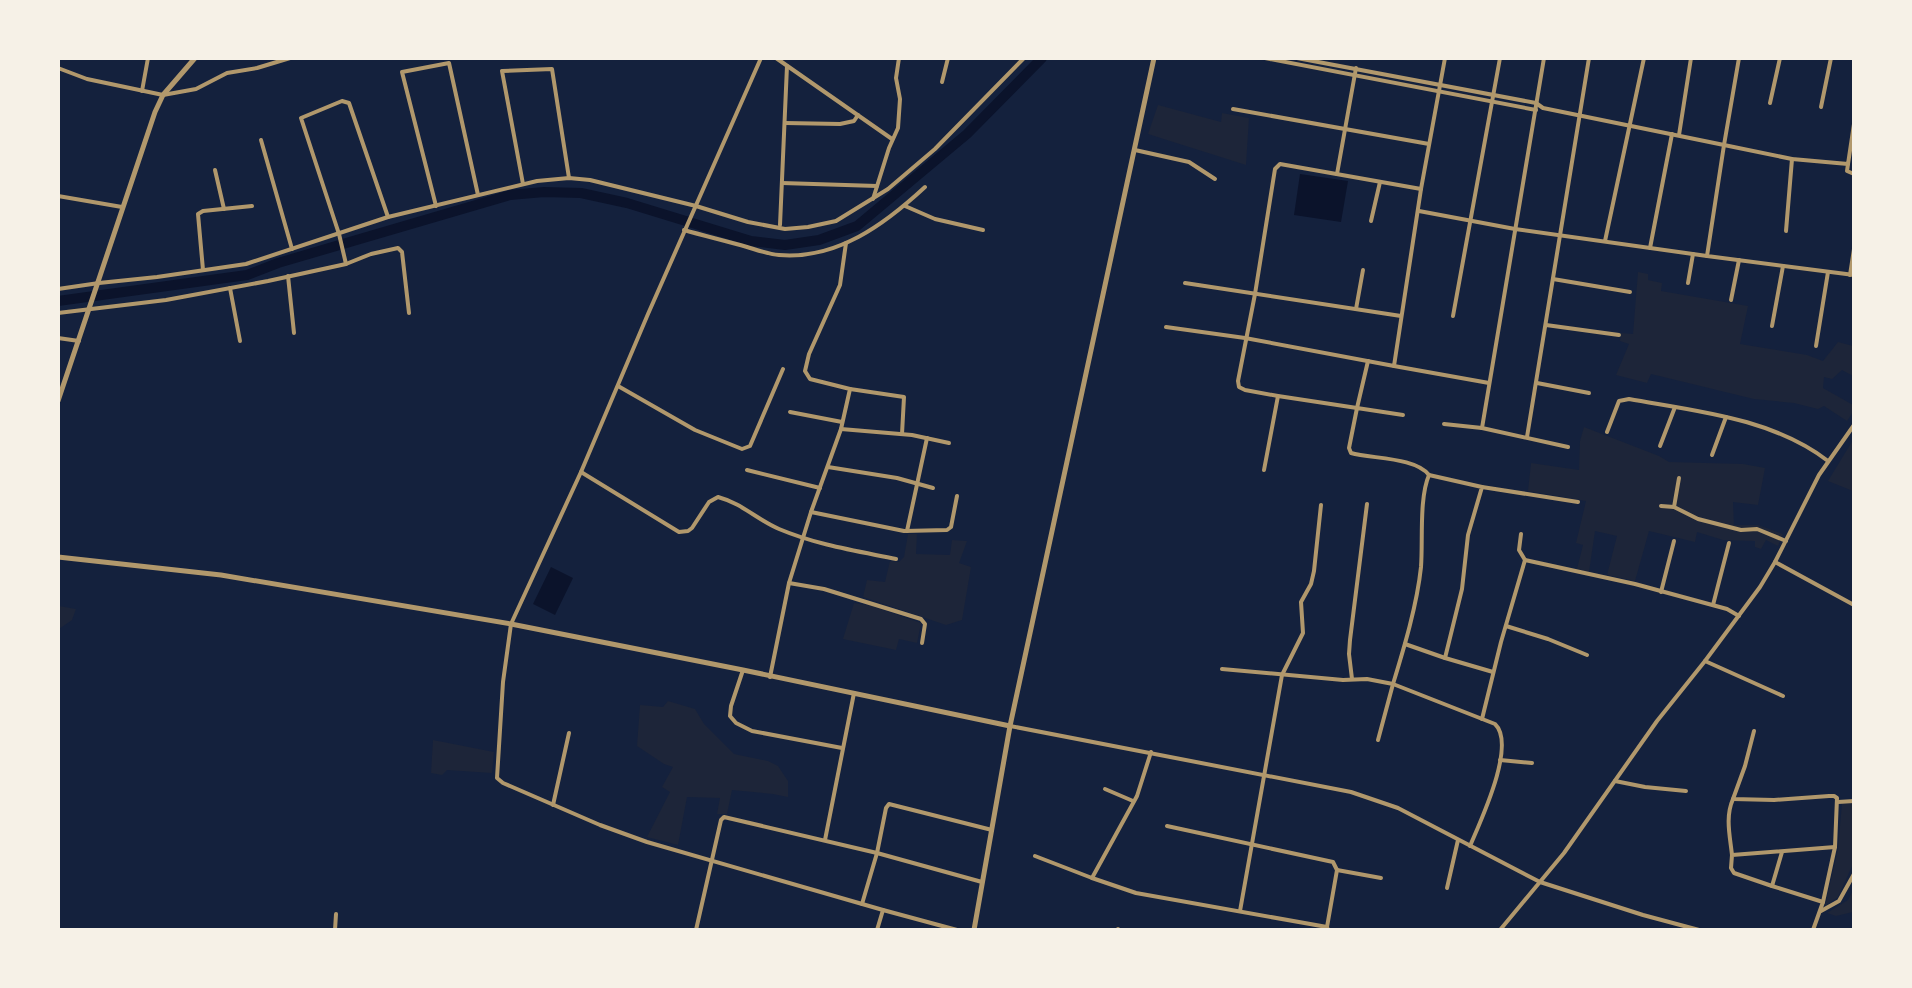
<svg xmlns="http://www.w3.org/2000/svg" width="1912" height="988" font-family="Raleway,sans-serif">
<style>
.green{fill:#1d2539}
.water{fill:#0b132b}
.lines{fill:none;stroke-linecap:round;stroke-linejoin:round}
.canal{stroke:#0b132b;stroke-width:10}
.minor{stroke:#b1986c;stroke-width:4}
.tertiary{stroke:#b1986c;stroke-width:5}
</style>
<rect width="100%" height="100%" fill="#14213d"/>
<g class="green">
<path d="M1158,105L1221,122L1222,113L1249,118L1246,165L1148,134Z"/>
<path d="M1638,272L1648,274V280L1662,283L1661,291L1748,306L1740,344L1807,355L1823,361L1838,342L1853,346V376L1842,370L1832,379L1824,377L1823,388L1853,405V412L1847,421L1824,406L1818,409L1794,403L1754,399L1651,374L1647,383L1616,375L1629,344L1620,341L1621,333L1633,334Z"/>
<path d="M1584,427L1659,456L1669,462L1743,464L1765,468L1758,505L1733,502L1734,525H1758L1783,534L1778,546L1766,540L1761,549L1755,547V541L1723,540L1697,532L1695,542L1649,531L1635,581L1607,575L1617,536L1595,531L1589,572L1577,569L1583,545L1576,543L1586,501L1528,491L1531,463L1579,470L1580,441Z"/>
<path d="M1853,440L1854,491H1853L1828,481Z"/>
<path d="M908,534H917L916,554L950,555L952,540L967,541L959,563L971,567L962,620L946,625L863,597L867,580L885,582L890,561L899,562L904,557Z"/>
<path d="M854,603L872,606L921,623L917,643L899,639L896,650L843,639Z"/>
<path d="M59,606L76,609L72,620L59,629Z"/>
<path d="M668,701L695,709L704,724L734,754L768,761L778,766L788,781V797L773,794L732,790L727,814H717L720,798L687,797L678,845L647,837L670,792L662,787L673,767L664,764L637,746L640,705L663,707Z"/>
<path d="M433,740L494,752L492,773L447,770L442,775L431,773Z"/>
<path d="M1842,803H1853V864L1838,897L1825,906L1838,849Z"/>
<path d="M1853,890V912L1836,916L1827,913L1848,900Z"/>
</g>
<g class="water">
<path d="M1300,174L1348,181L1341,222L1294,215Z"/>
<path d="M551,567L573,578L555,615L533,604Z"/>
</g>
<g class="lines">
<path class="canal" d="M58,301L247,275L278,263L510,195L544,192L581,193L627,203L751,241L785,245L819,240L857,226L967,134L1042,58"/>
<g class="minor">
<path d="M761,58L648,314L581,472L511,624L503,682L497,778L503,783L600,825L647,842L883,910L957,930"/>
<path d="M776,58L892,139"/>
<path d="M1265,58L1536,110"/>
<path d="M1297,58L1536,103L1543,108L1724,145L1707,256L1854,275"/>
<path d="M1544,58L1482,428L1568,447"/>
<path d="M1739,58L1724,145L1792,159L1848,164L1854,124"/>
<path d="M58,68L87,79L163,95L196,89L227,73L257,68L290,58"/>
<path d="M942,82L948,58"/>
<path d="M142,91L148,58"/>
<path d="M1770,103L1780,58"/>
<path d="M1821,107L1831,58"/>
<path d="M1233,109L1429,144"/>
<path d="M785,123L840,124L854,121L858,115"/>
<path d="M1679,135L1691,58"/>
<path d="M261,140L292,249"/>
<path d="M1135,150L1189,162L1215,179"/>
<path d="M1848,164L1847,171L1854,174"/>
<path d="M215,170L224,209"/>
<path d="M1337,174L1356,68"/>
<path d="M782,183L877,186"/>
<path d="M523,184L502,71L552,69L569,178"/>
<path d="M58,196L122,207"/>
<path d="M873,199L889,148L898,128L900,99L896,78L899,58"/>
<path d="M436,206L402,72L449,63L478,195"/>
<path d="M905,206L935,219L983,230"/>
<path d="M1419,211L1515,229L1707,256"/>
<path d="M1371,221L1380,182"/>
<path d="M780,225L787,66"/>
<path d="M684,230C705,236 726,241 747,247C757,250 768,254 779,255C837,260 885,224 925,187"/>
<path d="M1786,231L1792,159"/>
<path d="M1605,241L1644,58"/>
<path d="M1650,248L1672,134"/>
<path d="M346,264L339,234L301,118L342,101L349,103L388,217"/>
<path d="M203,270L198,214L203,211L252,206"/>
<path d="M1850,275L1854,249"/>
<path d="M288,276L294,333"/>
<path d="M1553,279L1630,292"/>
<path d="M1185,283L1401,316"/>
<path d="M1688,283L1693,254"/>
<path d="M230,288L240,341"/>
<path d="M58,289L99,283L157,277L246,264L388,217L537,181L569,178L590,180L696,206L748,222L785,229L808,227L836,221L888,189L935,149L1024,58"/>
<path d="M1731,300L1739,260"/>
<path d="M1356,309L1363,270"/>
<path d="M58,313L166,300L268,281L346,264L371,254L398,248L402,252L409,313"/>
<path d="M1453,316L1500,58"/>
<path d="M1546,325L1619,335"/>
<path d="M1772,326L1783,266"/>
<path d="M1166,327L1245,338L1394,366L1421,189L1445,58"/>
<path d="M58,338L79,341"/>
<path d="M1816,346L1828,272"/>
<path d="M1368,361L1357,408L1278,396L1245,390L1239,387L1238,381L1255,294L1275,169L1280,164L1421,189"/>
<path d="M1394,366L1489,383"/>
<path d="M1537,383L1589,393"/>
<path d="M618,386L695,430L742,449L750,446L783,369"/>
<path d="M850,389L904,397L902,434"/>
<path d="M790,412L842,422"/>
<path d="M1403,415L1357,408L1349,448L1351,453C1372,459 1415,457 1429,475"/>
<path d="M1444,424L1482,428"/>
<path d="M841,429L912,435L949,443"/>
<path d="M1607,432L1619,401L1629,399C1696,411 1772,418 1828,461"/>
<path d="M1527,437L1589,58"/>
<path d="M1660,446L1675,407"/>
<path d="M1712,455L1726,417"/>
<path d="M828,467L897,478L933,488"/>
<path d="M747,470L820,488"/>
<path d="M1264,470L1278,396"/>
<path d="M581,472L679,532L688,531L692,528L709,502L718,497C741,503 758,520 779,529C817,545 857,551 896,559"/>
<path d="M1482,487L1578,502"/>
<path d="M1661,506L1674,507L1698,519L1741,530L1757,529L1786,541"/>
<path d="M1674,507L1679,478"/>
<path d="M811,512L904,531L947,530L951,527L957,496"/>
<path d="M907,531L927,438"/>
<path d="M1521,534L1519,550L1525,560"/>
<path d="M1775,562L1854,605"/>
<path d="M789,583L824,589L921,619L925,624L922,643"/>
<path d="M1661,592L1674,541"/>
<path d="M1713,605L1729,543"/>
<path d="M1506,626L1548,639L1587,655"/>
<path d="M1405,644L1445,658L1493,672"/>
<path d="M1445,658L1462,589L1468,535L1482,487L1429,475C1419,498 1423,541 1421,567C1417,605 1404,648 1393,684L1495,724C1517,745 1480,822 1470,846"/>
<path d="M1705,661L1783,696"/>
<path d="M1222,669L1343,680L1367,679L1393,684L1378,740"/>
<path d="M743,670L731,706L730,716L736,723L752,731L842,748"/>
<path d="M770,677L789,583L811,512L841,429L850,389L810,379L805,371L809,354L840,285L846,243"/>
<path d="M1352,679L1349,654L1350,640L1367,504"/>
<path d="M1482,719L1501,642L1525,560L1635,584L1727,609L1739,616"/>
<path d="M1010,726L1351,792L1398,808L1540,882L1643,915L1699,930"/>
<path d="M1754,731L1745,766L1733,799L1774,800L1829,796H1834L1837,798L1835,847L1823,902"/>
<path d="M1500,760L1532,763"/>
<path d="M1615,781L1645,787L1686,791"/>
<path d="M1105,789L1133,801"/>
<path d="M1838,802L1854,801"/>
<path d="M553,805L569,733"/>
<path d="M1167,826L1333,862L1337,870L1327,927"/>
<path d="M825,840L854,693"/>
<path d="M1732,855C1730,836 1725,817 1733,799"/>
<path d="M1035,856L1092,878L1136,893L1327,927L1328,930"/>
<path d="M1337,870L1381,878"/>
<path d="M1092,878L1137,796L1151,752"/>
<path d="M1772,886L1782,852"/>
<path d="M1447,888L1458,840"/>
<path d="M862,904L877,853L886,808L889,804L992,830"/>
<path d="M1240,911L1282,675L1303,633L1301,602L1311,584L1314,571L1321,505"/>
<path d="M1821,911L1839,901L1854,874"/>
<path d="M335,930L336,914"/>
<path d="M696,930L721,820L724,817L877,853L982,882"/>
<path d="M877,930L883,910"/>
<path d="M1118,930V929"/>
<path d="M1500,930L1564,853L1657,721L1705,661L1760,587L1775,562L1819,475L1854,425"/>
<path d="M1813,930L1823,902L1772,886L1734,873L1731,868L1732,855L1835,847"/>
</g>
<g class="tertiary">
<path d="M58,401L155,112L163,95L195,58"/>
<path d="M58,557L221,575L511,624L743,670L1010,726"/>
<path d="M974,930L1010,726L1154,58"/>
</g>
</g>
<rect width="1912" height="988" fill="none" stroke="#f6f1e7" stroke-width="120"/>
</svg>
